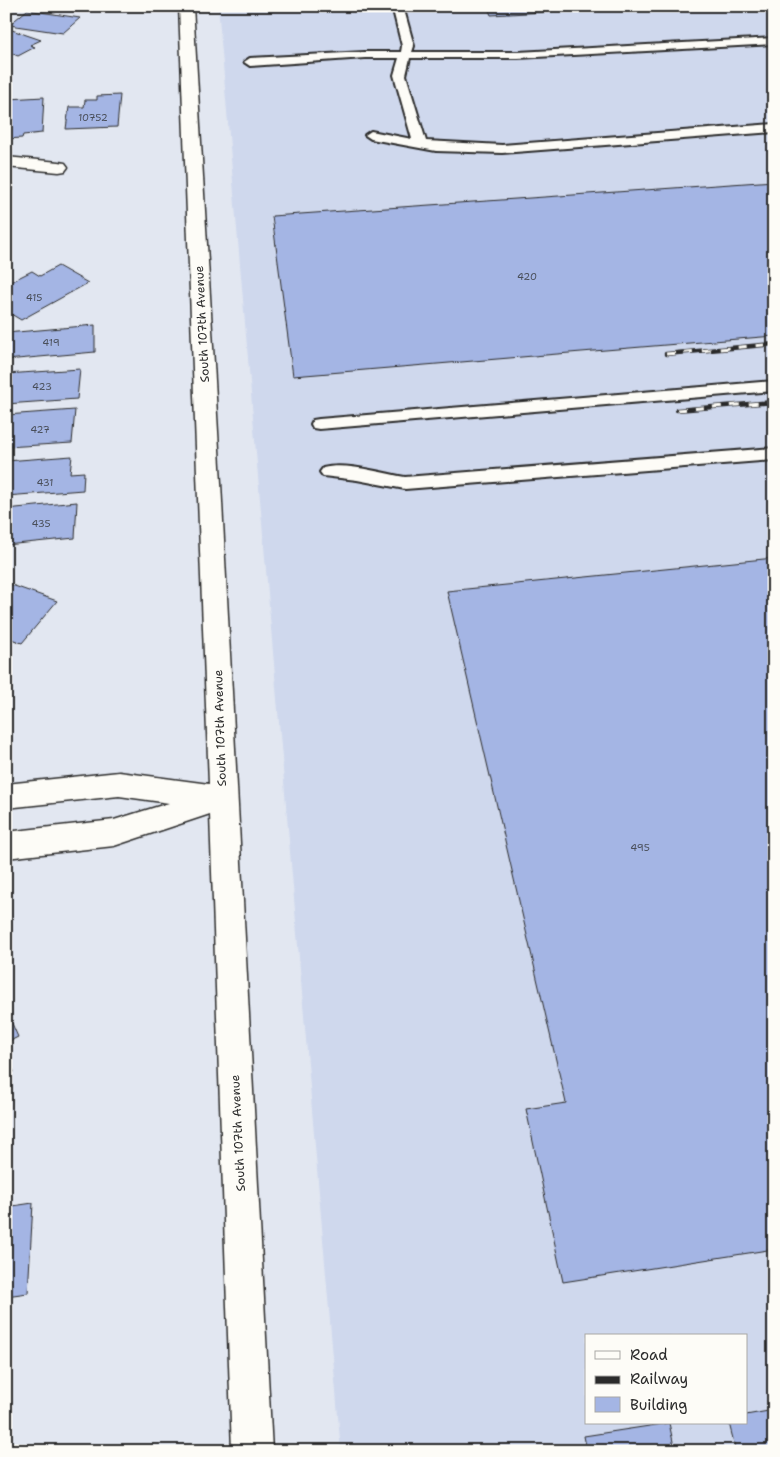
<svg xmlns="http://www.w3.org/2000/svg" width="780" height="1457" font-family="'Shantell Sans',sans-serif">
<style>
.built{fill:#cfd8ed;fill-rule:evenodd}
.building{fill:#a4b5e4;stroke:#2b2b2b}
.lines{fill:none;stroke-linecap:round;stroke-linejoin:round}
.lane-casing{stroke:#2b2b2b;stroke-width:4}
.street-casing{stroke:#2b2b2b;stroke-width:3}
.secondary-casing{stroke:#2b2b2b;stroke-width:3}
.lane{fill:#fdfcf7;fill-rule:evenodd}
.street{fill:#fdfcf7;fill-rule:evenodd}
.secondary{fill:#fdfcf7;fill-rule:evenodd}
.rail-casing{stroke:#2b2b2b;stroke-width:4.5}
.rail{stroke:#fdfcf7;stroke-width:3;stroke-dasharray:9;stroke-linecap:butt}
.labels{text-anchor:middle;stroke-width:5;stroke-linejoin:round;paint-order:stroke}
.number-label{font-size:10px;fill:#494e59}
.street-label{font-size:12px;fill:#2b2b2b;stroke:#fdfcf7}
</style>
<rect width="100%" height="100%" fill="#e2e7f1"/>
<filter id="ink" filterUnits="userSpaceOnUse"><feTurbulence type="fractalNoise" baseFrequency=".02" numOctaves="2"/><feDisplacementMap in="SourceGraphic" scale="10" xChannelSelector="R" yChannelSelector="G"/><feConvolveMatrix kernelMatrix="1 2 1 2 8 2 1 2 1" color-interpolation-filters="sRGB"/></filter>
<g filter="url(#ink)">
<path class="built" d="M218,6H774V1451H341ZM586,1336H746V1423H586Z"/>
<g class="building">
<path d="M487,6H653L491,15Z"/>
<path d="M27,10L80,18L63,33L9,25Z"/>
<path d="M6,28L41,40L30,45L35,47L18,56L6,51Z"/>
<path d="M120,95L117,127L66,129L69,107H84L85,100H97V96Z"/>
<path d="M44,97L42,133L23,135L22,138L6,139L8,99Z"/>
<path d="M774,181V336L293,376L272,216Z"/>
<path d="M6,184H13L6,220Z"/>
<path d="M58,266L88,283L21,320L6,311V284L32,271L40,276Z"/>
<path d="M95,325V352L6,360V333Z"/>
<path d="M80,369L77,399L6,404V374Z"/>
<path d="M75,410L72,443L6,447V415Z"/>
<path d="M72,456L70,473L84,472L83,490L6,496V461Z"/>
<path d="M77,502L75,538L6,545V509Z"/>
<path d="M774,558V1249L563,1282L526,1109L566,1103L447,591Z"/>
<path d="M6,583L57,601L22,643L6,637Z"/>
<path d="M6,1010L18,1037L6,1043Z"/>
<path d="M6,1054L14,1072L6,1077Z"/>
<path d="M33,1203L28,1293L6,1296V1207Z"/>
<path d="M774,1410V1451H736L729,1423H746V1415Z"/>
<path d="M669,1423L675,1451H587L584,1436Z"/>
</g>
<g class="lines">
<g class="lane-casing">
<g id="lane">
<path d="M392,6H403L414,46L412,52H518L774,38V44L518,58H410L406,75L426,141L502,145L774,124V132L502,153L436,151L371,139L365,135L371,131L412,139L394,75L399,58H365L250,66L244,62L250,58L365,52H401L402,46Z"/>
<path d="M774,381V391L319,429L313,428L311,424L313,420L319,419Z"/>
<path d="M774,448V460L405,489L357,480L323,476L320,472L323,468C345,462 382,473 405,477Z"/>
</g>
</g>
<g class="street-casing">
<path id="street" d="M6,157L59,162L65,163L68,167L65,171L59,172L6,167Z"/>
</g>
<g class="secondary-casing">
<path id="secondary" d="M179,6H193L221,483L272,1451H232L210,814L114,846L6,858V832L114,820L169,803L119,796L6,808V784L119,772L209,784Z"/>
</g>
<use href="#lane" class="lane"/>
<use href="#street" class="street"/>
<use href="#secondary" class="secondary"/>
<g class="rail-casing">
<g id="rail">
<path d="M666,354L774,344"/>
<path d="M677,410L774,402"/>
</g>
</g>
<use href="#rail" class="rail"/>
</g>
</g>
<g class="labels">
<g class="number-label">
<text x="93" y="121">10752</text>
<text x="527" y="280">420</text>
<text x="34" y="301">415</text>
<text x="51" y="346">419</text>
<text x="42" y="390">423</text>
<text x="40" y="433">427</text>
<text x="45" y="486">431</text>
<text x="41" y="527">435</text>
<text x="640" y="851">495</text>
</g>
<g class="street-label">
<text transform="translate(202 324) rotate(-93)" y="4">South 107th Avenue</text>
<text transform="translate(220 728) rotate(-92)" y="4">South 107th Avenue</text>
<text transform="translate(238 1133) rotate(-93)" y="4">South 107th Avenue</text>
</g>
</g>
<rect width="780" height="1457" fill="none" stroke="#fdfcf7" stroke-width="25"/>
<rect x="12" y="12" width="755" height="1432" fill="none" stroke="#2b2b2b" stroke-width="2" filter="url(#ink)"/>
<rect x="585" y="1334" width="162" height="90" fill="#fdfcf7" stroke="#a9a8a5"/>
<rect x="595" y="1351" width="25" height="8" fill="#fdfcf7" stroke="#a9a8a5"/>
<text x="630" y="1360" font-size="15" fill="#2b2b2b">Road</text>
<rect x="595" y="1376" width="25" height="8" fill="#2b2b2b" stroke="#a9a8a5"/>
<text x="630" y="1384" font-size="15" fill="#2b2b2b">Railway</text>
<rect x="595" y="1397" width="25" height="15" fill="#a4b5e4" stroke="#a9a8a5"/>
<text x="630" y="1410" font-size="15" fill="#2b2b2b">Building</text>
</svg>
